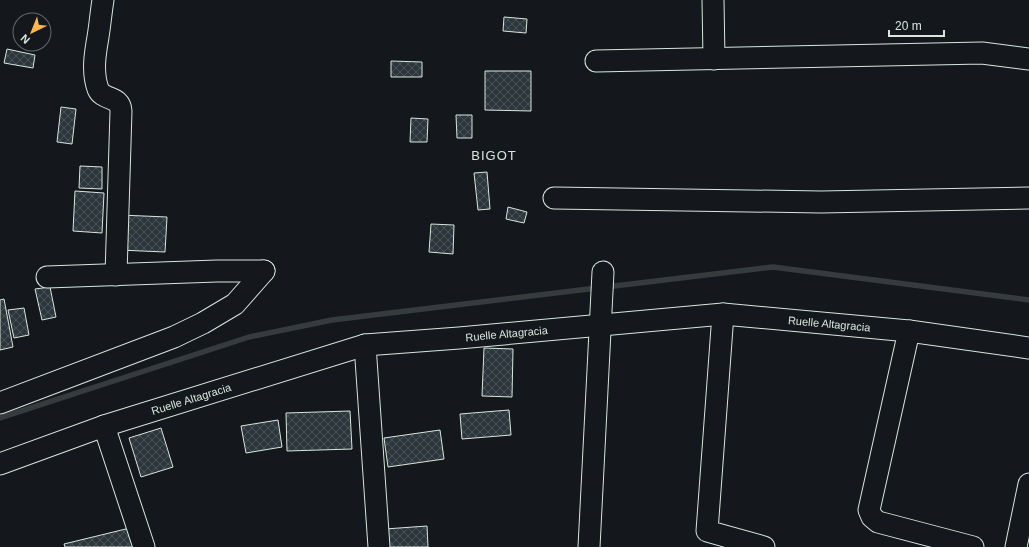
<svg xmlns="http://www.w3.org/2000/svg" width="1029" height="547" font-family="Helvetica,sans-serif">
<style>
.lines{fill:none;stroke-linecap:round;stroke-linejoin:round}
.stream{stroke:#363b3e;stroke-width:5.5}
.building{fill:url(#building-cross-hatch);stroke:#d8e6dc}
.minor-casing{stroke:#d8e6dc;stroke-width:23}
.minor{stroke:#14181c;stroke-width:21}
.labels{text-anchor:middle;stroke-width:3;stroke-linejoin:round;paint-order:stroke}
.street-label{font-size:11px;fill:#d8e6dc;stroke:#14181c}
.quarter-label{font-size:13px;letter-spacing:1px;fill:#d8e6dc;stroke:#14181c}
</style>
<defs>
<pattern id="building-cross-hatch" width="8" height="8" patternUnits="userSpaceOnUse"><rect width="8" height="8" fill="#2c363c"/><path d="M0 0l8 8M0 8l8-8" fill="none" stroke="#4a5358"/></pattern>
</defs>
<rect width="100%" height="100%" fill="#14181c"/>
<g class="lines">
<g class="stream">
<path d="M606,287L773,267L1029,300"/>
<path d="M0,418L249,337L332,320L597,288"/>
</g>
</g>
<g class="building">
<path d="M504,17L527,19L526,33L503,31Z"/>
<path d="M7,49L35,55L33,68L4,63Z"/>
<path d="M391,61L422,62V77H391Z"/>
<path d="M485,71H531V111L485,110Z"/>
<path d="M61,107L76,109L72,144L57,142Z"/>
<path d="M456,115H472V138H457Z"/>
<path d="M411,118L428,119L427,142H410Z"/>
<path d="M80,166L102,167V189L79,188Z"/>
<path d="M487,172L490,209L478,210L474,173Z"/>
<path d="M75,191L104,193L102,233L73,231Z"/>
<path d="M508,207L527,212L524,223L506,219Z"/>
<path d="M120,215L167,217L165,252L119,250Z"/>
<path d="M431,224L454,225L453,254L429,252Z"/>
<path d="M50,287L56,317L42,320L35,289Z"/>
<path d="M4,299L13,347L0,350V300Z"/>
<path d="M24,308L29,335L14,338L8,310Z"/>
<path d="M484,348L513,349L512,397L482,396Z"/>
<path d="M509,410L511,435L462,439L460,414Z"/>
<path d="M350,411L352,449L287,451L286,413Z"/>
<path d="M278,420L282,447L246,453L241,426Z"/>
<path d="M161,428L173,467L141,477L129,438Z"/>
<path d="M440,430L444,459L388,467L384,438Z"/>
<path d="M427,526L428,547H386L385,529Z"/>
<path d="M134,527L139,547H65L64,544Z"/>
</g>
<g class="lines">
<g class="minor-casing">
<g id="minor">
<path d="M103,0C101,12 100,25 98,37C95,54 92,72 98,89C103,101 120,95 121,111L116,275"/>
<path d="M713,0L714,59"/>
<path d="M596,61L982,53L1029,59"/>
<path d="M554,198L821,202L1029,198"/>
<path d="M47,277L217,271H264"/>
<path d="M723,314L707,531L764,547"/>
<path d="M909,331L869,510L872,517L878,522L973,547"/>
<path d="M365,345L379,547"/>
<path d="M0,403L174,337L203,323L235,304L264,271"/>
<path d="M104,426L144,547"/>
<path id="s1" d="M0,464L104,426L365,345L459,338L723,314L909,331L1029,348"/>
<path d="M589,547L603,272"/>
<path d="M1016,547L1029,484"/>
</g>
</g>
<use href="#minor" class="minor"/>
</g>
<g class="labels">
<g class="street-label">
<text dy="4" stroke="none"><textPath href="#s1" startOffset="850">Ruelle Altagracia</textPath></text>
<text dy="4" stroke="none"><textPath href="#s1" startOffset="526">Ruelle Altagracia</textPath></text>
<text dy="4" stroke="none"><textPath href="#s1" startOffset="202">Ruelle Altagracia</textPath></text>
</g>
<g class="quarter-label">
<text x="494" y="160">BIGOT</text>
</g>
</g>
<g transform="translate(32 32) rotate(223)"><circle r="19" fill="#14181c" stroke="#626a69"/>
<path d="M0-3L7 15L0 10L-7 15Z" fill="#ffb74d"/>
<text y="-6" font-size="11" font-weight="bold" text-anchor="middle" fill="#d8e6dc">N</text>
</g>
<path d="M889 30v6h55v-6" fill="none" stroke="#d8e6dc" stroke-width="2"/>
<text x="895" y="30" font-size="12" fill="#d8e6dc" stroke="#14181c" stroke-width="3" paint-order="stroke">20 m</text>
</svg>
